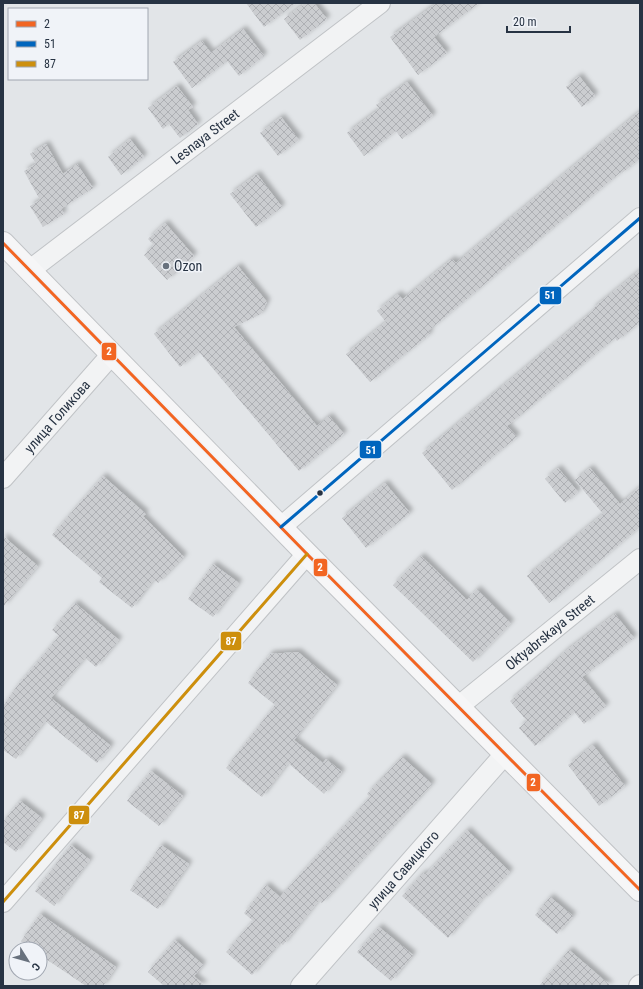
<svg xmlns="http://www.w3.org/2000/svg" width="643" height="989" font-family="'Roboto Condensed',sans-serif">
<style>
.building{fill:url(#building-cross-hatch);filter:url(#shadow)}
.lines{fill:none;stroke-linecap:round;stroke-linejoin:round}
.street-casing{stroke:#c0c3c6;stroke-width:22}
.secondary-casing{stroke:#c0c3c6;stroke-width:24}
.street{stroke:#f2f3f4;stroke-width:20}
.secondary{stroke:#f6f6f7;stroke-width:22}
.bus-1-casing{stroke:#f0f3f8;stroke-width:6}
.bus-2-casing{stroke:#f0f3f8;stroke-width:6}
.bus-3-casing{stroke:#f0f3f8;stroke-width:6}
.bus-1{stroke:#f26522;stroke-width:3}
.bus-2{stroke:#0065bd;stroke-width:3}
.bus-3{stroke:#cd8f0d;stroke-width:3}
.poi-dot{fill:#68717d;stroke:#f0f3f8;stroke-width:1.5}
.bus-dot{fill:#273343;stroke:#f0f3f8;stroke-width:1.5}
.labels{text-anchor:middle;stroke-width:3;stroke-linejoin:round;paint-order:stroke}
.street-label{font-size:14px;fill:#273343;stroke:#f0f3f8}
.poi-label{font-size:14px;fill:#273343;stroke:#f0f3f8;text-anchor:start}
.line-badge{stroke:#f0f3f8;stroke-width:1.5}
.badge-label{font-size:11px;text-anchor:middle;font-weight:bold;fill:#fff}
</style>
<defs>
<pattern id="building-cross-hatch" width="8" height="8" patternUnits="userSpaceOnUse"><rect width="8" height="8" fill="#cbcdd0"/><path d="M0 0l8 8M0 8l8-8" fill="none" stroke="#aeb0b4"/></pattern>
<filter id="shadow"><feDropShadow dx="3.5" dy="-3.5" stdDeviation="2" flood-color="#0004"/></filter>
</defs>
<rect width="100%" height="100%" fill="#e2e5e8"/>
<g class="building">
<path d="M246,3H296L264,27Z"/>
<path d="M305,3H314L327,19L300,40L284,19Z"/>
<path d="M437,3H479L434,37L447,53L418,75L390,37Z"/>
<path d="M243,29L264,56L239,76L227,61L192,88L173,62L202,41L211,53Z"/>
<path d="M579,76L595,96L582,107L566,87Z"/>
<path d="M407,82L433,116L402,139L396,131L364,156L347,133L379,109L376,105Z"/>
<path d="M177,86L193,107L188,110L198,124L180,138L169,124L163,129L148,108Z"/>
<path d="M640,111V159L622,173L621,172L515,259L428,331L430,334L370,382L346,354L386,322L377,311L398,294L403,299L452,259L456,263Z"/>
<path d="M281,117L299,140L278,156L260,133Z"/>
<path d="M130,139L144,157L121,175L108,157Z"/>
<path d="M46,144L63,174L77,164L93,188L61,209L64,214L43,227L30,206L40,200L24,171L36,164L30,154Z"/>
<path d="M257,174L282,207L256,227L230,194Z"/>
<path d="M165,223L194,256L167,280L144,255L154,245L148,239Z"/>
<path d="M238,266L267,302L261,314L234,327L317,426L329,416L344,434L299,471L199,352L180,367L154,334Z"/>
<path d="M640,270V322L617,341L615,338L507,426L517,437L452,490L422,453L593,311L592,309Z"/>
<path d="M558,468L578,492L565,503L545,479Z"/>
<path d="M590,468L620,504L640,487V527L549,603L527,576L603,514L575,480Z"/>
<path d="M103,476L146,514L143,516L184,557L158,583L154,579L132,608L99,582L102,578L52,535Z"/>
<path d="M385,483L410,513L366,548L342,518Z"/>
<path d="M3,536L38,566L3,607Z"/>
<path d="M421,556L467,600L477,589L511,623L473,662L393,585Z"/>
<path d="M213,564L239,583L213,617L188,599Z"/>
<path d="M75,603L119,640L96,667L85,658L51,698L111,746L97,763L45,721L16,759L3,750V706L17,686L59,636L52,630Z"/>
<path d="M615,614L634,638L582,677L606,706L584,724L574,712L535,746L519,728L527,721L510,701L567,650Z"/>
<path d="M298,652L337,685L294,740L323,763L326,759L342,772L324,794L288,763L262,797L226,768L275,705L248,683L270,654Z"/>
<path d="M593,745L625,786L599,806L568,765Z"/>
<path d="M402,757L432,784L322,903L319,900L283,945L280,943L252,975L226,952L253,921L244,913L266,885L280,897L370,797L367,794Z"/>
<path d="M151,771L183,796L159,826L127,801Z"/>
<path d="M20,801L42,818L16,852L3,842V822Z"/>
<path d="M467,830L510,872L484,899L483,898L448,938L402,896L423,873L425,875Z"/>
<path d="M71,845L90,860L54,906L35,891Z"/>
<path d="M161,845L189,864L158,909L130,890Z"/>
<path d="M550,897L573,916L557,934L535,915Z"/>
<path d="M40,914L116,967L103,986H86L40,955V949H32L21,941Z"/>
<path d="M379,927L413,955L391,981L357,952Z"/>
<path d="M175,940L203,965L194,976L205,986H164L148,972Z"/>
<path d="M569,950L611,986H539Z"/>
</g>
<g class="lines">
<g class="street-casing">
<g id="street">
<path id="s1" d="M30,270L380,3"/>
<path id="s2" d="M3,478L112,354"/>
<path d="M281,527L640,218"/>
<path id="s3" d="M459,706L640,559"/>
<path d="M3,902L307,554"/>
<path id="s4" d="M301,986L505,754"/>
<path d="M639,986L640,985"/>
</g>
</g>
<g class="secondary-casing">
<path id="secondary" d="M3,243L307,554L640,890"/>
</g>
<use href="#street" class="street"/>
<use href="#secondary" class="secondary"/>
<g class="bus-1-casing">
<path id="bus-1" d="M3,243L307,554L640,890"/>
</g>
<g class="bus-2-casing">
<path id="bus-2" d="M281,527L640,218"/>
</g>
<g class="bus-3-casing">
<path id="bus-3" d="M3,902L307,554"/>
</g>
<use href="#bus-1" class="bus-1"/>
<use href="#bus-2" class="bus-2"/>
<use href="#bus-3" class="bus-3"/>
</g>
<circle class="poi-dot" cx="166" cy="266" r="4"/>
<circle class="bus-dot" cx="320" cy="493" r="3.5"/>
<g class="labels">
<g class="street-label">
<text dy="5" stroke="none"><textPath href="#s1" startOffset="220">Lesnaya Street</textPath></text>
<text dy="5" stroke="none"><textPath href="#s2" startOffset="82">улица Голикова</textPath></text>
<text dy="5" stroke="none"><textPath href="#s3" startOffset="117">Oktyabrskaya Street</textPath></text>
<text dy="5" stroke="none"><textPath href="#s4" startOffset="155">улица Савицкого</textPath></text>
</g>
<g class="poi-label">
<text x="174" y="271">Ozon</text>
</g>
</g>
<g class="line-badge">
<rect x="539" y="286" width="23" height="19" rx="4" fill="#0065bd"/>
<rect x="101" y="342" width="16" height="19" rx="4" fill="#f26522"/>
<rect x="359" y="440" width="23" height="19" rx="4" fill="#0065bd"/>
<rect x="313" y="558" width="15" height="19" rx="4" fill="#f26522"/>
<rect x="220" y="631" width="22" height="20" rx="4" fill="#cd8f0d"/>
<rect x="526" y="773" width="15" height="19" rx="4" fill="#f26522"/>
<rect x="68" y="805" width="22" height="20" rx="4" fill="#cd8f0d"/>
</g>
<g class="badge-label">
<text x="550" y="299">51</text>
<text x="109" y="355">2</text>
<text x="371" y="454">51</text>
<text x="320" y="571">2</text>
<text x="231" y="645">87</text>
<text x="533" y="786">2</text>
<text x="79" y="819">87</text>
</g>
<rect width="643" height="989" fill="none" stroke="#273343" stroke-width="8"/>
<rect x="8" y="8" width="140" height="72" fill="#f0f3f8" stroke="#a0a6b0"/>
<rect x="16" y="21" width="20" height="6" fill="#f26522" stroke="#a0a6b0"/>
<text x="44" y="28" font-size="12" fill="#273343">2</text>
<rect x="16" y="41" width="20" height="6" fill="#0065bd" stroke="#a0a6b0"/>
<text x="44" y="48" font-size="12" fill="#273343">51</text>
<rect x="16" y="61" width="20" height="6" fill="#cd8f0d" stroke="#a0a6b0"/>
<text x="44" y="68" font-size="12" fill="#273343">87</text>
<g transform="translate(28 961) rotate(127)"><circle r="19" fill="#f0f3f8" stroke="#a0a6b0"/>
<path d="M0-3L7 15L0 10L-7 15Z" fill="#68717d"/>
<text y="-6" font-size="11" font-weight="bold" text-anchor="middle" fill="#273343">С</text>
</g>
<path d="M507 26v6h63v-6" fill="none" stroke="#273343" stroke-width="2"/>
<text x="513" y="26" font-size="12" fill="#273343" stroke="#f0f3f8" stroke-width="3" paint-order="stroke">20 m</text>
</svg>
